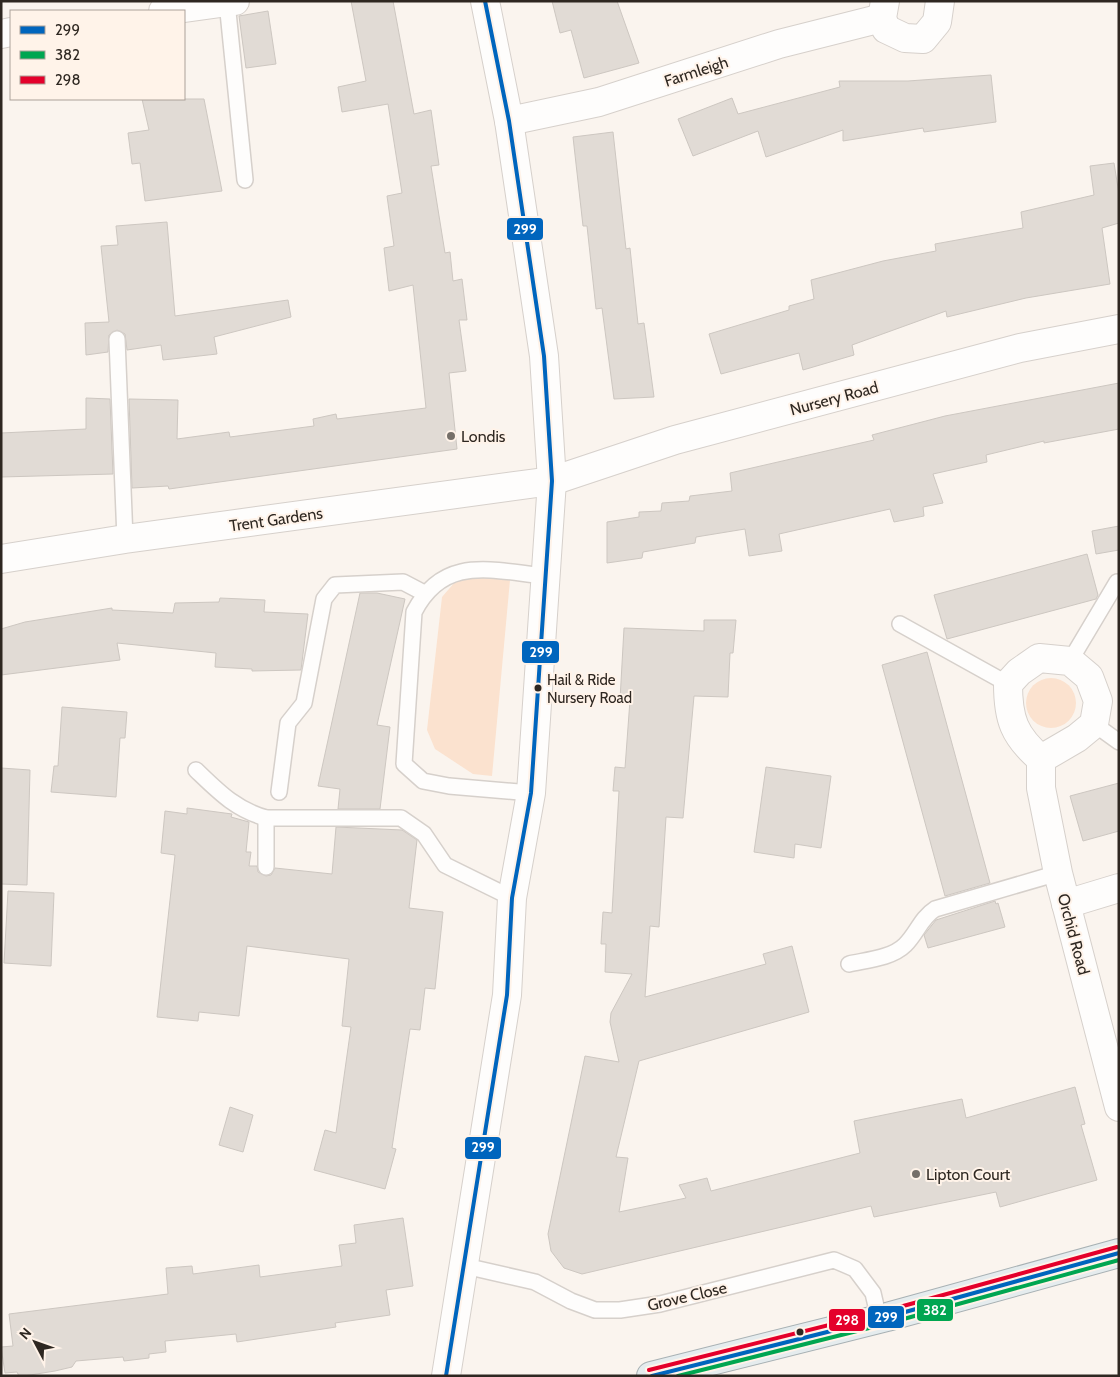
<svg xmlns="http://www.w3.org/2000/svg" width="1120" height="1377" font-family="Cabin,sans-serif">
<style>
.green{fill:#fbe2cf}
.building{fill:#e1dbd5;stroke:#cdc7c1}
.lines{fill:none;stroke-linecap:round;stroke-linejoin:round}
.service-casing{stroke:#d6d0cb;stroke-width:18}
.minor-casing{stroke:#d6d0cb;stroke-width:30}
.tertiary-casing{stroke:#d6d0cb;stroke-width:30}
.primary-casing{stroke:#a8b1b4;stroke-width:30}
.service{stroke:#fefdfc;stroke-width:15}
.minor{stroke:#fefdfc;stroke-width:28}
.tertiary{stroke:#fefdfc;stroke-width:28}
.primary{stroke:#e5ecee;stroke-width:28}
.bus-1-casing{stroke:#fff3e9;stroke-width:8}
.bus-2-casing{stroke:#fff3e9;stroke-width:8}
.bus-3-casing{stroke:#fff3e9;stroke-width:8}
.bus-1{stroke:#0065bd;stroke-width:4}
.bus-2{stroke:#00a651;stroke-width:4}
.bus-3{stroke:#e4002b;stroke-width:4}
.poi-dot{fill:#756f69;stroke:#fff3e9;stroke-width:2}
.bus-dot{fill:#2e2721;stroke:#fff3e9;stroke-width:2}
.labels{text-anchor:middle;stroke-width:4;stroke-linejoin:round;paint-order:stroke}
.bus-label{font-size:15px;fill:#2e2721;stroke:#fff3e9;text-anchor:start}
.street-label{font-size:16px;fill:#2e2721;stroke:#fff3e9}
.poi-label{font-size:16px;fill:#2e2721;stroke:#fff3e9;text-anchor:start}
.line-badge{stroke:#fff3e9;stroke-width:2}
.badge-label{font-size:14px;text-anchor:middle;font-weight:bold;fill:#fff}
</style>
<rect width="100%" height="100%" fill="#faf4ee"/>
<g class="green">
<path d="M476,575L510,580L492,776L473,774L435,749L427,730L442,597L455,582Z"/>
<circle cx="1051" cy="703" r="25"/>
</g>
<g class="building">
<path d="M351,1H393L414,114L431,110L439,165L431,166L445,253L450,252L453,281L462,279L467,320H459L466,371L449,373L457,449L169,489L168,486L132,488L129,399L178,400L177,439L229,432L230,437L314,426L313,419L336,414L337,419L426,408L413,285L389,291L384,248L394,246L387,196L402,193L388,104L342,112L338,87L366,81Z"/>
<path d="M552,1H617L639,63L584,78L571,30L560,33Z"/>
<path d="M268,11L276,64L246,68L239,16Z"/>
<path d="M991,75L996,122L924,132L923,128L843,141V130L766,157L758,131L693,156L678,119L732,98L738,114L840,87L839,81H908Z"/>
<path d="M142,99H204L222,191L145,201L140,163L132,164L128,133L149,130Z"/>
<path d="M613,132L626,249L630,248L638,324L644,323L654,397L614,399L602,308L596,309L587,226H583L573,137Z"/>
<path d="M1114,163L1119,194V223L1102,228L1110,284L1026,298L947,317L946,311L852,345L854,355L803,370L799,353L721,374L709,334L789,310V306L814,299L811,280L883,261L936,251L935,244L1023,228L1021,212L1094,195L1090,166Z"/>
<path d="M167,222L175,316L288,300L291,317L214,337L217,354L163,360L161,345L127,350L125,334L117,330L109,335L108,352L86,355L85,323L109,322L101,246L118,245L116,226Z"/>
<path d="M1119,383V429L1044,443V441L986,455L987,462L933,474L943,503L923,507L924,516L894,522L890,509L779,534L782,551L749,556L745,529L696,537L695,543L643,552L642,558L607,563V522L639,517V512L661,511L662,503L689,501L690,496L732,491L730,473L874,440L872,435L945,416Z"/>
<path d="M86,398L110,399L113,474L1,477V433L86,429Z"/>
<path d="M1119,526V550L1096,554L1092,531Z"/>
<path d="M1087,554L1098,595L1096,599L947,639L934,595Z"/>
<path d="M360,593H377L405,599L377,725L390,727L380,809H338L340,789L318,786Z"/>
<path d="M220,598L265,600L264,612L308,614L301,670L252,671V669L215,667L216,653L117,643L120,660L1,675V629L25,622L112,608V610L173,613L175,603L219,602Z"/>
<path d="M704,620H736L733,653H730L728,697L694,696L683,818L666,817L659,927L650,926L645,997L766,964L763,954L792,946L809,1012L639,1061L616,1157L628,1158L619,1212L686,1198L679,1185L707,1178L711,1191L860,1153L854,1121L962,1099L966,1118L1075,1087L1085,1124L1081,1125L1097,1180L1000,1207L996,1192L874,1217L871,1206L582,1274L564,1268L551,1251L548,1234L585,1056L619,1062L610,1022L611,1013L632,974L605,972L606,944H601L603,912L612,913L619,791H613L615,767L625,768L630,700H620L624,628L704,631Z"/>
<path d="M927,652L990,883L945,896L882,665Z"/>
<path d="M62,707L127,712L125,738H120L116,797L51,792L54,766H58Z"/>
<path d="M766,767L831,776L821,848L795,844L794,858L754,852Z"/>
<path d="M1,768L30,770L27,885L1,884Z"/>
<path d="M1119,783V831L1083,841L1070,796Z"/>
<path d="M187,808L232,814L231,817L249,822L246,852H251L249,866H257L258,872L266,876L271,875L275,868L332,874L336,827L402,830L417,840L409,908L443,912L435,989L425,988L420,1030L410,1029L392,1148L396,1149L385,1189L314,1170L325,1130L336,1133L351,1027L342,1026L349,959L247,946L239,1016L199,1012L198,1021L157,1017L175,855L161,853L165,811L187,814Z"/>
<path d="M8,891L54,893L51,966L4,963Z"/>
<path d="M995,901L996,904L998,903L1005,927L928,948L924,935L936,920Z"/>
<path d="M230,1107L253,1115L243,1152L219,1145Z"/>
<path d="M403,1218L413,1286L386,1290L390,1315L335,1323L336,1327L237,1342L236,1334L165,1341L166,1352L149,1354V1358L124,1361L123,1357L76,1361L72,1367L55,1371L24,1376H19L17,1372L5,1373L1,1347L13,1346L9,1314L168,1294L166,1268L192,1266L193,1274L259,1265L260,1277L342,1266L339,1245L356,1243L354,1225Z"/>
</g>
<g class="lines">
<g class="service-casing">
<g id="service">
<path d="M227,2L245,180"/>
<path d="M117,339L125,539"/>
<path d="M900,624L1008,684"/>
<path d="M1070,661L1117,582"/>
<path d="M1094,724L1119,742"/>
<path d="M196,770C219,792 235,809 266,818H401L424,834L445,865L512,898"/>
<path d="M279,792L288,723L304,703L324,599L335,585L403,582L424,593"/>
<path d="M531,793L449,786L423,781L404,764L414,612C444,554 492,571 546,576"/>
<path d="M266,867V818"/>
<path d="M849,964C867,960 892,958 905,945C917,933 921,918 935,909L1058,873"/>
<path d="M465,1266L535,1282L571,1301L595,1310H620L660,1304L834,1260L855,1269L873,1293L879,1319"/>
</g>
</g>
<g class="minor-casing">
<g id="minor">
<path d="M885,1L882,18L886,29L905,38L923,39L937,22L940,1"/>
<path d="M163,11L235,1"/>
<path d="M1,34L11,32"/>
<path d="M509,121L599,102L779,44L882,18"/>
<path d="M1,559L125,539L552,481L675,440L1020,348L1119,329"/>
<path d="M1041,759L1077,738L1094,724L1098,701L1089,677L1070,661L1039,658L1019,672L1008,684C1008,719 1014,736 1041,759V788L1058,873L1119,1107"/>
<path d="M1066,904L1119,888"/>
</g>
</g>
<g class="tertiary-casing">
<path id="tertiary" d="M446,1376L507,995L512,898L531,793L552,481L544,356L509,121L485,1"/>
</g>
<g class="primary-casing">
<path id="primary" d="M651,1376L887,1317L1119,1253"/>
</g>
<use href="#service" class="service"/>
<use href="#minor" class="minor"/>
<use href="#tertiary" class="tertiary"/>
<use href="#primary" class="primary"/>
<g class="bus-1-casing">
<g id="bus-1">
<path d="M446,1376L507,995L512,898L531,793L552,481L544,356L509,121L485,1"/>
<path d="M652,1376L887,1317L1119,1253"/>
</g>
</g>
<g class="bus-2-casing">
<path id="bus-2" d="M678,1376L889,1323L1119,1260"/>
</g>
<g class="bus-3-casing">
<path id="bus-3" d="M649,1370L885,1311L1117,1247"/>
</g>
<use href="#bus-1" class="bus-1"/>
<use href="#bus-2" class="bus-2"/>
<use href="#bus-3" class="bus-3"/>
</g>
<g class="poi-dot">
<circle cx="451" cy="436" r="5"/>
<circle cx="916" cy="1174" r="5"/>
</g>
<g class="bus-dot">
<circle cx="538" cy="688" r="4.5"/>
<circle cx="800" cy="1332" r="4.5"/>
</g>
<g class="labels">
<g class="bus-label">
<text x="547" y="685">Hail &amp; Ride<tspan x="547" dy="18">Nursery Road</tspan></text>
</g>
<g class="street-label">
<text transform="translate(696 71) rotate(-18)" y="6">Farmleigh</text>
<text transform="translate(834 398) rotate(-15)" y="6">Nursery Road</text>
<text transform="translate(276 519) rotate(-8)" y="6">Trent Gardens</text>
<text transform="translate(1074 934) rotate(75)" y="6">Orchid Road</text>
<text transform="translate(687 1296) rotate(-13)" y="6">Grove Close</text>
</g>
<g class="poi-label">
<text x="461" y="442">Londis</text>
<text x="926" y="1180">Lipton Court</text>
</g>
</g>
<g class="line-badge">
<rect x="506" y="217" width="38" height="24" rx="5" fill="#0065bd"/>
<rect x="521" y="640" width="39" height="24" rx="5" fill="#0065bd"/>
<rect x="464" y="1136" width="38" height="24" rx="5" fill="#0065bd"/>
<rect x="916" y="1298" width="38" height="24" rx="5" fill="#00a651"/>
<rect x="867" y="1305" width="38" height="24" rx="5" fill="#0065bd"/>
<rect x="828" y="1308" width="38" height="24" rx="5" fill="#e4002b"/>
</g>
<g class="badge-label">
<text x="525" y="234">299</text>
<text x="541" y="657">299</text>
<text x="483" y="1152">299</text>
<text x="935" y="1315">382</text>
<text x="886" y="1322">299</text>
<text x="847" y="1325">298</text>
</g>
<rect width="1120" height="1377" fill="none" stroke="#2e2721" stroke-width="5"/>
<rect x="10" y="10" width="175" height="90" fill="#fff3e9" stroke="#aba199"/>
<rect x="20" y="26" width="25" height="8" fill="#0065bd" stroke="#aba199"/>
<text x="55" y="35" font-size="15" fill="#2e2721">299</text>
<rect x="20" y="51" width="25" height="8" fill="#00a651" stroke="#aba199"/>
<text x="55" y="60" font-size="15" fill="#2e2721">382</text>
<rect x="20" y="76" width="25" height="8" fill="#e4002b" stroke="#aba199"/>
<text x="55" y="85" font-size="15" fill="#2e2721">298</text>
<g transform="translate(35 1342) rotate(311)" stroke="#fff3e9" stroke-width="4" paint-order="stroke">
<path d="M0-4L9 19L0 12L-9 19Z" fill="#2e2721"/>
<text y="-8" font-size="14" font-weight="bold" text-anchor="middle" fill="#2e2721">N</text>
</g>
</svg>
